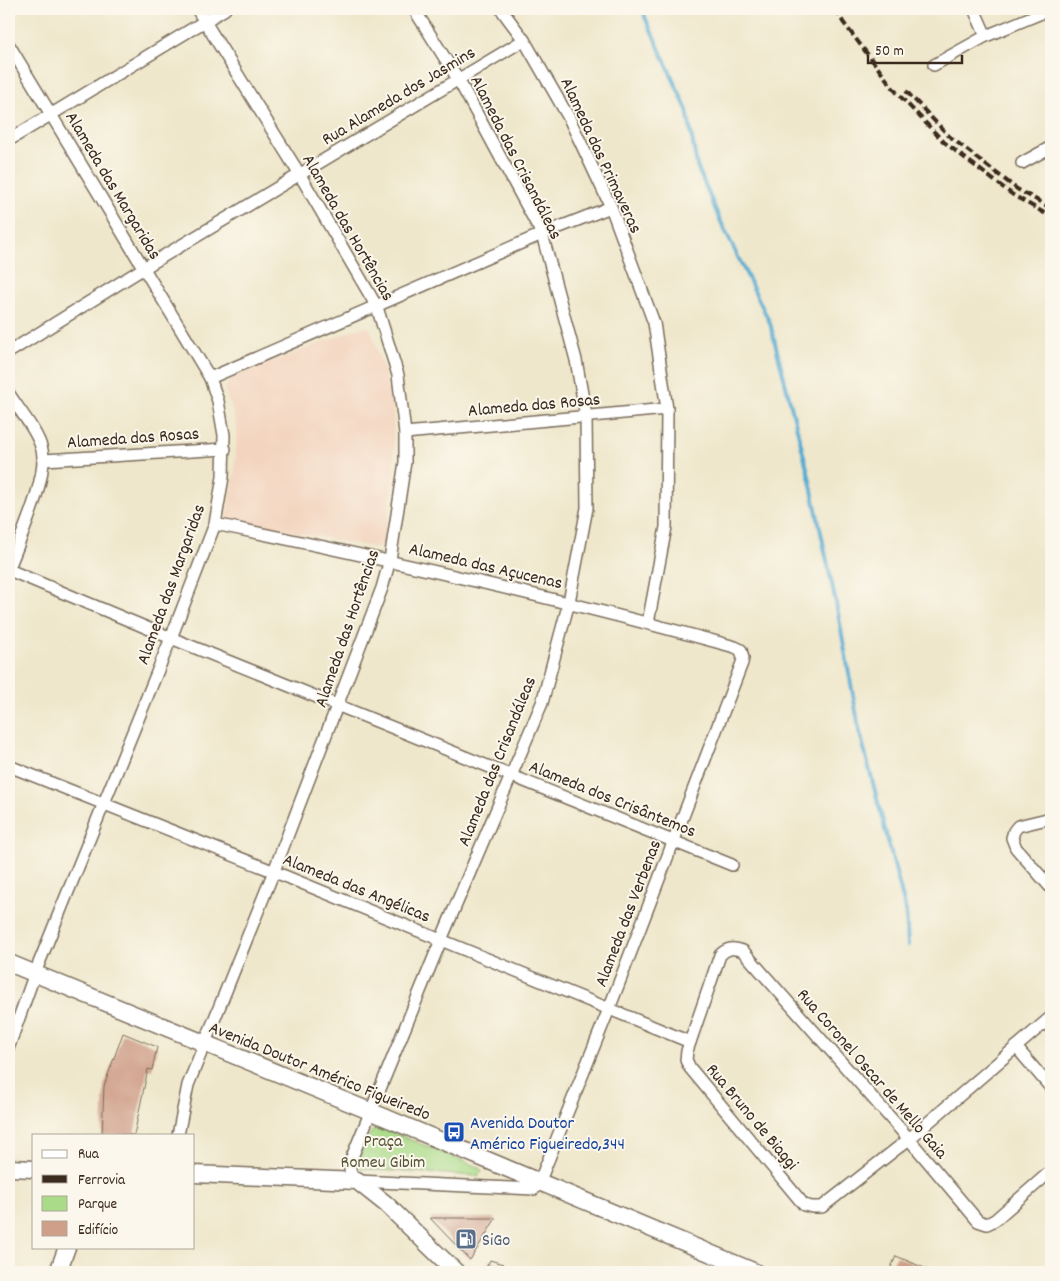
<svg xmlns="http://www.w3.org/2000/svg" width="1060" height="1281" font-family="Dekko,sans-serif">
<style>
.built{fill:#f3d4be}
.green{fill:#aadb89;stroke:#728254}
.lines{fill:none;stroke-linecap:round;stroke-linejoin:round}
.stream{stroke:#55aad1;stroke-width:4}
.building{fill:#cf9f89}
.street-casing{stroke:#7a6c5b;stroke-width:14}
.secondary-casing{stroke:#7a6c5b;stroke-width:19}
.street{stroke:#fff;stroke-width:11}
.secondary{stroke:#fff;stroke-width:16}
.rail{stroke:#3b2a1e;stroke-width:4;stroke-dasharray:8 4;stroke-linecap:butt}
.labels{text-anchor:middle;stroke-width:4;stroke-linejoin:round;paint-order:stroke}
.street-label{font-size:18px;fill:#3b2a1e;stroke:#fbf7ec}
.transit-label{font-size:18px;fill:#164399;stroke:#fbf7ec;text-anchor:start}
.park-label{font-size:18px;fill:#575639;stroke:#fbf7ec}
.service-label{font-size:18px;fill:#4e5e75;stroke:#fbf7ec;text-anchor:start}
</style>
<rect width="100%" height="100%" fill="#fbf7ec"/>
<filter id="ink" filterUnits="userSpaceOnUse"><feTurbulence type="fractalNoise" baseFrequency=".02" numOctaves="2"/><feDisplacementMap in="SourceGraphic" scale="10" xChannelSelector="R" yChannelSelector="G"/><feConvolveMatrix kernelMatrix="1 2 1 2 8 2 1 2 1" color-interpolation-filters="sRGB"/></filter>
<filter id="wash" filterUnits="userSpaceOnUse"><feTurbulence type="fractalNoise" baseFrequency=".0096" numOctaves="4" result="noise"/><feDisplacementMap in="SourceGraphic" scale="20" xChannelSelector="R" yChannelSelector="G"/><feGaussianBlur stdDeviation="1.12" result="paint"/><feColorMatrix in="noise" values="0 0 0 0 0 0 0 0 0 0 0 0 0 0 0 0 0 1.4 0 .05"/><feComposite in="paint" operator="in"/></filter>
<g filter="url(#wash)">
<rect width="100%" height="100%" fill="#efe7cb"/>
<path class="built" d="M362,327H368L371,330L393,401L394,475L384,541L382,547L376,548L229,519L227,514L235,471L237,430L231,405L224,390L233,377Z"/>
<path class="green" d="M376,1128H382L480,1168L482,1172L478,1176L363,1169L359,1167C357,1157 368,1133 376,1128Z"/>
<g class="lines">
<path class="stream" d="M644,9L645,17L687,110L697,166L719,218L770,323L809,476L838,613L860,733L906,911L908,945"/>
</g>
<g id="blocks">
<g class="building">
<path d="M123,1033L157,1047L152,1070L148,1069L134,1135H102L104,1086Z"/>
<path d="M430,1218H496L470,1260Z"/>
<path d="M896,1256L934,1272H889Z"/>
<path d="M490,1260L503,1264L501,1272H484Z"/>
</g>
</g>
</g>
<g filter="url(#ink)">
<use href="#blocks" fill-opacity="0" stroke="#7a6c5b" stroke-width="1"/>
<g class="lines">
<g class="street-casing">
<g id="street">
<path d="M501,9L524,40L569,118L611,207L654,323L667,409L666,527L648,623"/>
<path d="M974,9L986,36"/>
<path d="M9,45L210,378L218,401L224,435L223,477L215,524L171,638L35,973L9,1046"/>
<path d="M934,65L986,36L1051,9"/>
<path d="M9,140L225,9"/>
<path d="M1022,163L1051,147"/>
<path d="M9,352L152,263L524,40"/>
<path d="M210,378L542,234L611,207"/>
<path d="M9,394C19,410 38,432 42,450C49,476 19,541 9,568"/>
<path d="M405,433L667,409"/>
<path d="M44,460L225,449"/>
<path d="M215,524C390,560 563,599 735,647L741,650L743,658L742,663L609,1009L539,1183L534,1189L357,1181C351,1175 349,1172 350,1162L441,940L542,703L569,602L587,508L586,416L576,360L542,234L458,79L414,9"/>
<path d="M9,570L171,638L732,865"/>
<path d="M9,766L265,868L690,1042"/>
<path d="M1051,818L1018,826L1014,831L1012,838L1016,848L1051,888"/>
<path d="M1051,1017L909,1139L822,1207H812L804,1205L690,1068L686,1060L687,1051L720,955C727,948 733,947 743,951L909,1139L978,1221L987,1224L995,1220L1051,1171"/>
<path d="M1016,1047L1051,1088"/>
<path d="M178,1135L188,1085L274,871L382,588L390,560L405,462V433L398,375L377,307L300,175L197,9"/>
</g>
</g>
<g class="secondary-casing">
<g id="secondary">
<path d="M9,963L372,1112L755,1272"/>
<path d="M9,1168L34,1169"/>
<path d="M194,1174L357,1181L386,1204L456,1272"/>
<path d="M58,1272L67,1247"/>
</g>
</g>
<use href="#street" class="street"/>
<use href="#secondary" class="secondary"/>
<g class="rail">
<path d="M836,9L843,22L897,93L944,142L1013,195L1051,217"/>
<path d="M906,91L949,136L1017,189L1051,208"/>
</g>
</g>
</g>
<defs>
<g id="bus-square" transform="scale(1.125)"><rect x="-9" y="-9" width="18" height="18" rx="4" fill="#1a4fb4" stroke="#fbf7ec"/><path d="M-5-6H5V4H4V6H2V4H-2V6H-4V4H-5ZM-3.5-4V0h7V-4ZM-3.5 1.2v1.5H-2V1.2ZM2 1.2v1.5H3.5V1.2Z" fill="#fff"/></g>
<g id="fuel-square" transform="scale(1.125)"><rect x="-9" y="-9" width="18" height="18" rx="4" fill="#5c6f8a" stroke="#fbf7ec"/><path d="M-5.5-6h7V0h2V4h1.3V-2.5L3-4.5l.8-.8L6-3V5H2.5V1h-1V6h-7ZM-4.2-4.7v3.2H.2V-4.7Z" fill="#fff"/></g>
</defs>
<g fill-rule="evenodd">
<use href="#bus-square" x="454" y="1132"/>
<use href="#fuel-square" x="466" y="1239"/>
</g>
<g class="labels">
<g class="street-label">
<text transform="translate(398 95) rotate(-31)" y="6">Rua Alameda dos Jasmins</text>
<text transform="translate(602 155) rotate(65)" y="6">Alameda das Primaveras</text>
<text transform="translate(517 157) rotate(63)" y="6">Alameda das Crisandáleas</text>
<text transform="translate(114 185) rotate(59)" y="6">Alameda das Margaridas</text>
<text transform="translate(349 227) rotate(60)" y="6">Alameda das Hortências</text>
<text transform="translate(534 404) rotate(-5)" y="6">Alameda das Rosas</text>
<text transform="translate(133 437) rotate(-4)" y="6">Alameda das Rosas</text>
<text transform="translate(486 565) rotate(13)" y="6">Alameda das Açucenas</text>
<text transform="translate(170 584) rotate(-70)" y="6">Alameda das Margaridas</text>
<text transform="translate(346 628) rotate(-71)" y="6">Alameda das Hortências</text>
<text transform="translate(496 761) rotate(-68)" y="6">Alameda das Crisandáleas</text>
<text transform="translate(613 798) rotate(22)" y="6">Alameda dos Crisântemos</text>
<text transform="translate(357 887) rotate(22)" y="6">Alameda das Angélicas</text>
<text transform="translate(627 913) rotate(-69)" y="6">Alameda das Verbenas</text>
<text transform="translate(320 1070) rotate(22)" y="6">Avenida Doutor Américo Figueiredo</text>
<text transform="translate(873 1073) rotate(49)" y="6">Rua Coronel Oscar de Mello Gaia</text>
<text transform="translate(753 1116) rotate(50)" y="6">Rua Bruno de Biaggi</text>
</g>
<g class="transit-label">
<text x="470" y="1128">Avenida Doutor<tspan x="470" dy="21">Américo Figueiredo,344</tspan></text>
</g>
<g class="park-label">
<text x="383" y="1146">Praça<tspan x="383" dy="21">Romeu Gibim</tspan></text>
</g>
<g class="service-label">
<text x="482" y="1245">SiGo</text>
</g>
</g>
<rect width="1060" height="1281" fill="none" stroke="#fbf7ec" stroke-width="30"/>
<rect x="32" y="1134" width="162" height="115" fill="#fbf7ec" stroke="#aea59a"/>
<rect x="42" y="1150" width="25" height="8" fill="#ffffff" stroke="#aea59a"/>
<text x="78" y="1158" font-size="15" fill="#3b2a1e">Rua</text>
<rect x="42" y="1175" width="25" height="8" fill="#3b2a1e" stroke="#aea59a"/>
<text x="78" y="1184" font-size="15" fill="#3b2a1e">Ferrovia</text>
<rect x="42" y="1196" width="25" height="15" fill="#aadb89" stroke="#aea59a"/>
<text x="78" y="1208" font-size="15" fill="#3b2a1e">Parque</text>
<rect x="42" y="1221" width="25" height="15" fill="#cf9f89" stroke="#aea59a"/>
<text x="78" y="1234" font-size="15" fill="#3b2a1e">Edifício</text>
<path d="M868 55v8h94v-8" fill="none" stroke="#3b2a1e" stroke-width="2.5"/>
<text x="875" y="55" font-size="15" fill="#3b2a1e" stroke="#fbf7ec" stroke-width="4" paint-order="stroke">50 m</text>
</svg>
